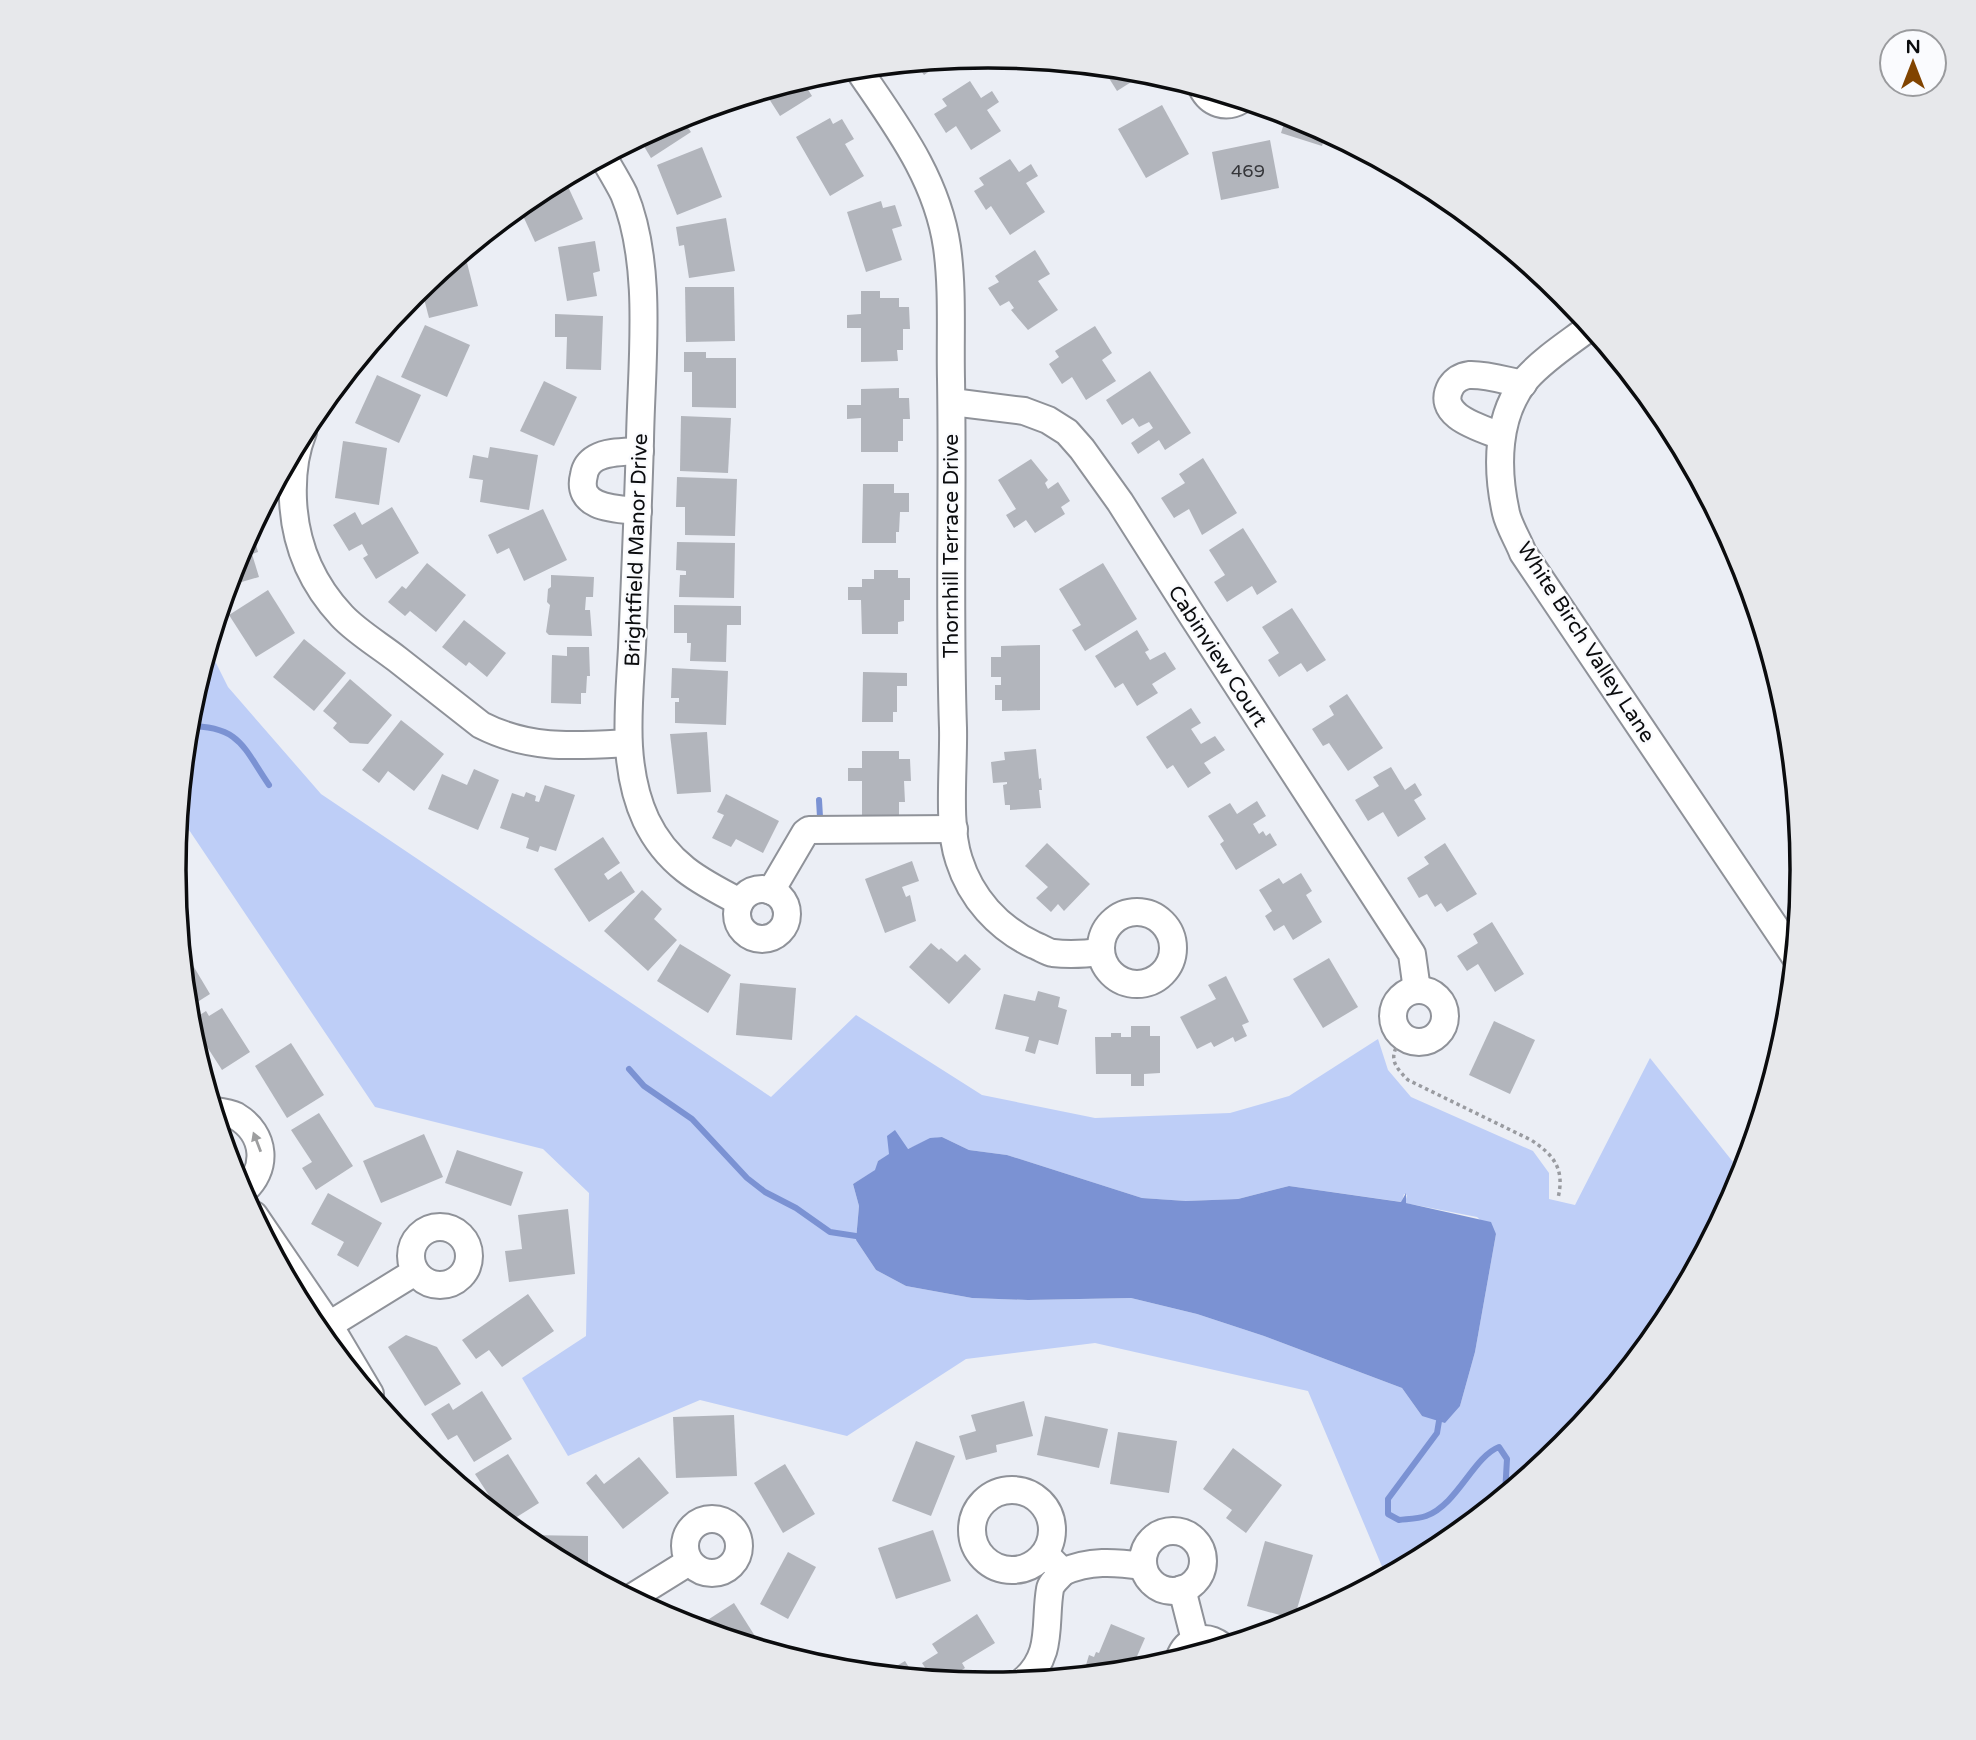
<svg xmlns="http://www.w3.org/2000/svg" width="1976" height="1740" font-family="'Varela Round',sans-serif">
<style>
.green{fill:#becef7;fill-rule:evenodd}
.water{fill:#7b92d3}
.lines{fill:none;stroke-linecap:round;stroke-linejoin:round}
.stream{stroke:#7b92d3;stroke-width:6}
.building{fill:#b2b5bc}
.minor-casing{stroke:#8f9299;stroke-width:30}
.path{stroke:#999ba0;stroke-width:3.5;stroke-dasharray:3.5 3.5;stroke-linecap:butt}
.minor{stroke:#fff;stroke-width:26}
.oneway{fill:#9d9e9f}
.labels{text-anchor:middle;stroke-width:5;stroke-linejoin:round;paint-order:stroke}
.number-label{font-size:18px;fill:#35363a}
.street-label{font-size:21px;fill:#0b0c0e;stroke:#fafbfe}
.rim{fill:none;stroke:#0b0c0e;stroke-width:3.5}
</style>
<rect width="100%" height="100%" fill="#ebeef5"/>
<path class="green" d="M209,649L228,687L321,794L771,1097L856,1015L982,1095L1095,1118L1230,1113L1289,1096L1378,1039L1388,1070L1411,1097L1533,1151L1549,1173V1199L1575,1205L1650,1058L1733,1162L1714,1231L1665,1323L1563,1446L1440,1547L1386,1576L1308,1391L1095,1343L966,1359L847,1436L700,1400L568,1456L522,1378L586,1336L589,1193L543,1149L375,1107L179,815L190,711ZM942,1137L969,1150L1007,1155L1142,1198L1186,1201L1238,1199L1289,1186L1402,1202L1404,1194L1407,1195L1405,1203L1477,1217L1496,1234L1475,1352L1460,1406L1422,1416L1402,1388L1264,1336L1197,1314L1131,1298L1028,1300L972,1298L906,1286L876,1270L856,1240L859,1206L853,1184L876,1170L878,1161C889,1154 899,1153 910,1148C922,1143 929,1138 942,1137Z"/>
<path class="water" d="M895,1130L908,1149L930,1138L942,1137L969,1150L1007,1155L1142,1198L1186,1201L1238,1199L1289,1186L1401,1202L1406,1193V1203L1491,1222L1496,1234L1475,1352L1460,1406L1445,1423L1422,1416L1402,1388L1264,1336L1197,1314L1131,1298L1028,1300L972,1298L906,1286L876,1270L856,1240L859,1206L853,1184L875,1170L878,1161L889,1154L887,1136Z"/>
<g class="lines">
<g class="stream">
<path d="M188,726C240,726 243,747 269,785"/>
<path d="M819,800L820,817"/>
<path d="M629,1069L644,1086L692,1119L747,1178L765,1192L796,1208L830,1232L856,1236"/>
<path d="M1439,1421L1437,1433L1388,1499V1514L1399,1520C1407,1519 1418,1519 1426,1516C1458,1504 1473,1457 1499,1447L1507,1459L1505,1494"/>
</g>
</g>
<g class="building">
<path d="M946,60L924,75L917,65L912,69L909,64Z"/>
<path d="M1102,67L1147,72L1117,91Z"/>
<path d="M806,79L808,83L805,85L812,96L780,116L764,91Z"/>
<path d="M970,81L981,98L992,91L999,102L987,110L1001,131L971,150L956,126L946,133L934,114L947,106L942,99Z"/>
<path d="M1162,105L1189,154L1146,178L1118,129Z"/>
<path d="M1287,114L1300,118L1326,132L1322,146L1281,133Z"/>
<path d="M680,117L691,132L651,158L639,138Z"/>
<path d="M830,118L833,124L842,119L854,139L845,144L864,176L830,196L796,137Z"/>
<path d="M1270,140L1279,188L1221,200L1212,152Z"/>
<path d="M702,147L722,197L677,215L657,165Z"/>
<path d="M1010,159L1019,172L1031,164L1038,176L1026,183L1045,212L1010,235L991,206L986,210L974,191L984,185L979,178Z"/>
<path d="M564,178L583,219L535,242L519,207L536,193Z"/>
<path d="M881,201L883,208L895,205L902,226L892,229L902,260L866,272L847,212Z"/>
<path d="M726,218L735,271L689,278L684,245L679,246L676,227Z"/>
<path d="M595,241L600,271L593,273L597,296L567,301L558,247Z"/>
<path d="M1035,250L1050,274L1038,281L1058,310L1028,330L1011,310L1014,308L1009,301L1000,306L988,288L999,282L995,276Z"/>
<path d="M465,255L478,306L429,318L421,287L458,257Z"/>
<path d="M685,287H734L735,341L686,342Z"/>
<path d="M861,291H880V298H899V307H909L910,329H903V350H897L898,361L861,362V328H847V315L861,314Z"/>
<path d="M555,314L603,316L601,370L566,369L567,337H555Z"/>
<path d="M425,325L470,345L447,397L401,377Z"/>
<path d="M1095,326L1112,353L1102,360L1116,381L1086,400L1072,377L1062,384L1049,364L1059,357L1055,351Z"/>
<path d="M684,352H706V358H736V408L692,407V372H684Z"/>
<path d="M1150,371L1191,433L1165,450L1159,440L1138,454L1131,443L1153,428L1149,422L1139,427L1133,418L1122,425L1106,400Z"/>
<path d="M377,375L421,395L399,443L355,423Z"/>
<path d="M544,381L577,397L554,446L520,431Z"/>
<path d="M899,388V398H909L910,419H903V441H898V452H861V418L847,419V405H861V389Z"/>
<path d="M681,416L731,418L728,473L680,471Z"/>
<path d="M343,441L387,448L379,505L335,498Z"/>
<path d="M490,447L538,455L529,510L480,502L483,480L469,478L473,455L488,458Z"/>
<path d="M1203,458L1237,513L1202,535L1189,509L1174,518L1161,498L1185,483L1179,474Z"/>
<path d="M1031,459L1048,480L1045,483L1048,489L1058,482L1070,501L1061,507L1065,514L1035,533L1026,520L1014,528L1006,515L1016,509L998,480Z"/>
<path d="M677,477L737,479L735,536L685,535V507H676Z"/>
<path d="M863,484H894V493H909V512H900L899,532H896V543H862Z"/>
<path d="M392,507L419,553L376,579L363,558L368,555L362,544L349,551L333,525L355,512L362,525Z"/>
<path d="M543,509L567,560L524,581L509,548L497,554L488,535Z"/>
<path d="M1243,528L1277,582L1257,595L1252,586L1227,602L1214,582L1225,575L1209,550Z"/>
<path d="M252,529L258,552L252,554L259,577L228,586L236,558Z"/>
<path d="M677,542L735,543L734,598L679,597L680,575H686V571L676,570Z"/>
<path d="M427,563L466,595L436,632L410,611L405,616L388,602L402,586L406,589Z"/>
<path d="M1103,563L1137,619L1085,651L1072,630L1081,625L1059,589Z"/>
<path d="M874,570H898V578H910V600H904V621L898,622V634H862L861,600H848V587H862V579H874Z"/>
<path d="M551,575L594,577L593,597H586L585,610H590L592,636L549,635L546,632L550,605L547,602L548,589L551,587Z"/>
<path d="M268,590L295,633L256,657L229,615Z"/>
<path d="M674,605L741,606V625H727L726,662L690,661L691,643H687V633H674Z"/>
<path d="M1292,608L1326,660L1307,672L1301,663L1279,677L1268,660L1279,653L1262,627Z"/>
<path d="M464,620L506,653L487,677L469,662L466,666L442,647Z"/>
<path d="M1137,630L1149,650L1145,652L1150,660L1165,652L1176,669L1152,684L1158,693L1137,706L1123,683L1115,688L1095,656Z"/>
<path d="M304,639L346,673L314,711L273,677Z"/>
<path d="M1040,645V710L1002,711V700H995V685H1001V677H991V657H1001V646Z"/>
<path d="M567,647H589L590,676H587L586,693H581V704L551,703L552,655L567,656Z"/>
<path d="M672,668L728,671L726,725L675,723V702H679V698H671Z"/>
<path d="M863,672L907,673V686H897V712H893V722H862Z"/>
<path d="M350,679L392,715L368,744L350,743L333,728L337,723L323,711Z"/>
<path d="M1347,694L1383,748L1348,771L1329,743L1323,746L1312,729L1334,715L1329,706Z"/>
<path d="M1191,708L1201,723L1191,729L1201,744L1215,736L1225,750L1204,763L1211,773L1188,788L1173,765L1167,769L1146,737Z"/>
<path d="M401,720L444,754L414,791L388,771L379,783L362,770Z"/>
<path d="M707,732L711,792L677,794L670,734Z"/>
<path d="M1036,749L1039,779L1041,778L1042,790H1039L1041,808L1010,810V805H1005L1003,785L1007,784V782L993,783L991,762L1005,760L1004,752Z"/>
<path d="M862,751H899V759H910L911,781H904L905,802H899V815H862V781H848V768H862Z"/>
<path d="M1391,767L1405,790L1415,783L1422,795L1414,800L1426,819L1398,837L1383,812L1368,821L1355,800L1379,786L1373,777Z"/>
<path d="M474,769L499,780L478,830L428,809L442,774L467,785Z"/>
<path d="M545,785L575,795L556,851L540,846L538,852L526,848L529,838L500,828L512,793L524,797L526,792L536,796L535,801L539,802Z"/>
<path d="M726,794L779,821L763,853L736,839L731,847L712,838L724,815L717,812Z"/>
<path d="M1257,801L1266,816L1253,824L1259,834L1263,831L1266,836L1270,833L1277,845L1236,870L1220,844L1224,841L1208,816L1230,803L1237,814Z"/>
<path d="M603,837L620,863L604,874L608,880L621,871L635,892L589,922L554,869Z"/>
<path d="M1047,843L1090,884L1064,911L1058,904L1051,912L1036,898L1048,887L1025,866Z"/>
<path d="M1445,843L1477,894L1447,912L1441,903L1435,907L1427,894L1419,898L1407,878L1429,864L1424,857Z"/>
<path d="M912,861L919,881L902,887L906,897L910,895L916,921L885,933L865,879Z"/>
<path d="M1301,873L1312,891L1306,895L1322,922L1293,940L1284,925L1274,931L1265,916L1272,911L1259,890L1279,878L1283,884Z"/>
<path d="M642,890L662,909L654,919L677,940L648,971L604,931Z"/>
<path d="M1492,922L1524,974L1495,992L1478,964L1467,971L1457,956L1478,943L1473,934Z"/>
<path d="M931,943L939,950L941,948L957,962L965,954L981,969L949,1004L909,967Z"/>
<path d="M680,944L731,975L708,1013L657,981Z"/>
<path d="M182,947L210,994L188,1008Z"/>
<path d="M1329,958L1358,1007L1323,1028L1293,979Z"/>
<path d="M1226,976L1249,1022L1242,1025L1247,1036L1235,1042L1233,1037L1214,1047L1211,1042L1197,1049L1180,1017L1216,999L1208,985Z"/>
<path d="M740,983L796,988L792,1040L736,1035Z"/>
<path d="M1038,991L1060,997L1058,1007L1067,1010L1058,1045L1039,1040L1035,1054L1025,1051L1029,1037L995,1029L1004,994L1035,1001Z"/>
<path d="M222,1008L250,1052L222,1070L202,1039L194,1044L189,1022L206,1011L209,1016Z"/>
<path d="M1494,1021L1535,1040L1510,1094L1469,1075Z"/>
<path d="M1131,1026H1150V1036H1160V1073L1144,1074V1086H1131V1074H1096L1095,1037H1111V1033H1121V1037H1131Z"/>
<path d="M291,1043L324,1095L287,1118L255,1066Z"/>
<path d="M319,1113L353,1166L316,1190L302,1168L312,1162L291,1130Z"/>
<path d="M424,1134L443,1177L381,1203L363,1161Z"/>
<path d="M457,1150L523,1172L511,1206L445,1183Z"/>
<path d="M328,1193L382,1223L358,1267L337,1255L344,1242L311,1224Z"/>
<path d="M568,1209L575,1274L509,1282L505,1251L522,1249L518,1215Z"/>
<path d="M528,1294L554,1331L502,1367L489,1350L476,1359L462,1340Z"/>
<path d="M406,1335L437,1347L461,1384L425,1406L388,1347Z"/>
<path d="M482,1391L512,1439L474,1462L457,1435L448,1440L431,1414L449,1403L453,1410Z"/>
<path d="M1024,1401L1033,1436L996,1445L997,1452L966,1460L959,1436L976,1431L971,1415Z"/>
<path d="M734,1415L737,1476L676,1478L673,1417Z"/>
<path d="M1045,1416L1108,1429L1099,1468L1037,1455Z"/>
<path d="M1118,1432L1177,1441L1169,1493L1110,1484Z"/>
<path d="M916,1441L955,1456L931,1516L892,1501Z"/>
<path d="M1233,1448L1282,1485L1246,1533L1226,1518L1232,1510L1203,1489Z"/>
<path d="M508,1454L539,1503L507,1523L475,1474Z"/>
<path d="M639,1457L669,1493L623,1529L586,1483L596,1474L604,1484Z"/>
<path d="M785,1464L815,1514L783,1533L754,1483Z"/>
<path d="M933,1530L951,1581L896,1599L878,1548Z"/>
<path d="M528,1535L588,1536V1571H582L535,1547L528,1541Z"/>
<path d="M1265,1541L1313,1555L1294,1619L1247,1606Z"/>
<path d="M788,1552L816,1567L788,1619L760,1604Z"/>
<path d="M734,1603L760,1644L756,1646L695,1628Z"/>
<path d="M977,1614L995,1643L962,1663L965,1668L946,1680L932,1678L922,1663L938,1653L932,1644Z"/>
<path d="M1111,1624L1145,1638L1131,1670L1083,1675L1089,1655L1094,1657L1096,1652L1099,1653Z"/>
<path d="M905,1661L915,1677L883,1674Z"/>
</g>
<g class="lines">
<g class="minor-casing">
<g id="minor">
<path d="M858,69C896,125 937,178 947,247C953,290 950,335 951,379C953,495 949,612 953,728C954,767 947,825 959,860C971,898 998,928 1034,945C1040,947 1047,952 1053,953C1069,955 1085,954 1101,952"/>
<path d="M1202,88C1210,104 1226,109 1241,100"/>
<path d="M603,157C610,169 618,182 624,194C654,266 641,365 640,441C638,510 635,579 632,648C629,705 621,766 646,820C667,864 699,881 740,902"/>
<path d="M1590,327C1569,343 1545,358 1527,378C1496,415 1496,468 1506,513C1509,526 1518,540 1523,553L1794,955"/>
<path d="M952,402L1024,411L1048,420L1067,432L1082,449L1120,502L1193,617L1412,954L1417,990"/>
<path d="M303,432C294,454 292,477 293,500C295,544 312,584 342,616C357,632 379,645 397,659C425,681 453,703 481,725C530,750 574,746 628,743"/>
<path d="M1501,436C1481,428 1434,416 1451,386C1455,380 1462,376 1469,375C1486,374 1507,381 1523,384"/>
<path d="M638,511C617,509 575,509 584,475C585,468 589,462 596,458C608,451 626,452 640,451"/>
<circle cx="762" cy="914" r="25"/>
<path d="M771,891L805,833L809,830L954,829"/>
<circle cx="1137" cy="948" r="36"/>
<circle cx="1419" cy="1016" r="26"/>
<path d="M214,1111C222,1112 230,1113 236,1116C266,1134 269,1170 242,1192"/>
<path d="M254,1215L329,1325L370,1394"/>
<circle cx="440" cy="1256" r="29"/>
<path d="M329,1325L415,1272"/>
<circle cx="1012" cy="1530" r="40"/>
<circle cx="712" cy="1546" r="27"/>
<circle cx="1173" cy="1561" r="30"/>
<path d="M1063,1572C1089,1560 1115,1562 1143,1566"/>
<path d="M1182,1589L1195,1640"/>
<path d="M631,1598L689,1562"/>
<path d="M1179,1659C1186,1639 1205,1633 1222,1646"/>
<path d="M1023,1681C1054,1655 1044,1623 1050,1589C1051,1583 1059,1577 1063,1572L1045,1554"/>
</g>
</g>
<path class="path" d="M1403,1036C1389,1056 1391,1063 1408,1080L1531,1140C1554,1155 1565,1169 1558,1198"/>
<use href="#minor" class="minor"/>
</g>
<defs><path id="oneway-solid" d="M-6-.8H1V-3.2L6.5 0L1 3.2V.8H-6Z" transform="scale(1.75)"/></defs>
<use class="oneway" href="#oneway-solid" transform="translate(257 1142) rotate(-111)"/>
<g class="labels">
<g class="number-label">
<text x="1248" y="177">469</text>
</g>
<g class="street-label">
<text transform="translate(951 546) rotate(-90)" y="7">Thornhill Terrace Drive</text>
<text transform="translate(636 550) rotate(-88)" y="7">Brightfield Manor Drive</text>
<text transform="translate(1586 642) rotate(57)" y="7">White Birch Valley Lane</text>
<text transform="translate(1218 656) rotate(57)" y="7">Cabinview Court</text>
</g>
</g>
<path d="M0 0H1976V1740H0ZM186 870a802 802 0 1 1 1604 0a802 802 0 1 1-1604 0Z" fill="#e7e8eb" fill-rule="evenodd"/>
<path class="rim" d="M186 870a802 802 0 1 1 1604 0a802 802 0 1 1-1604 0Z"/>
<g transform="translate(1913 63)"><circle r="33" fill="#fafbfe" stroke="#9a9b9e" stroke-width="2"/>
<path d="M0-5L12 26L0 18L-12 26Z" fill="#814400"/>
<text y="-10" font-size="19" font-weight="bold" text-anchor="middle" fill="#0b0c0e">N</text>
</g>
</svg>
